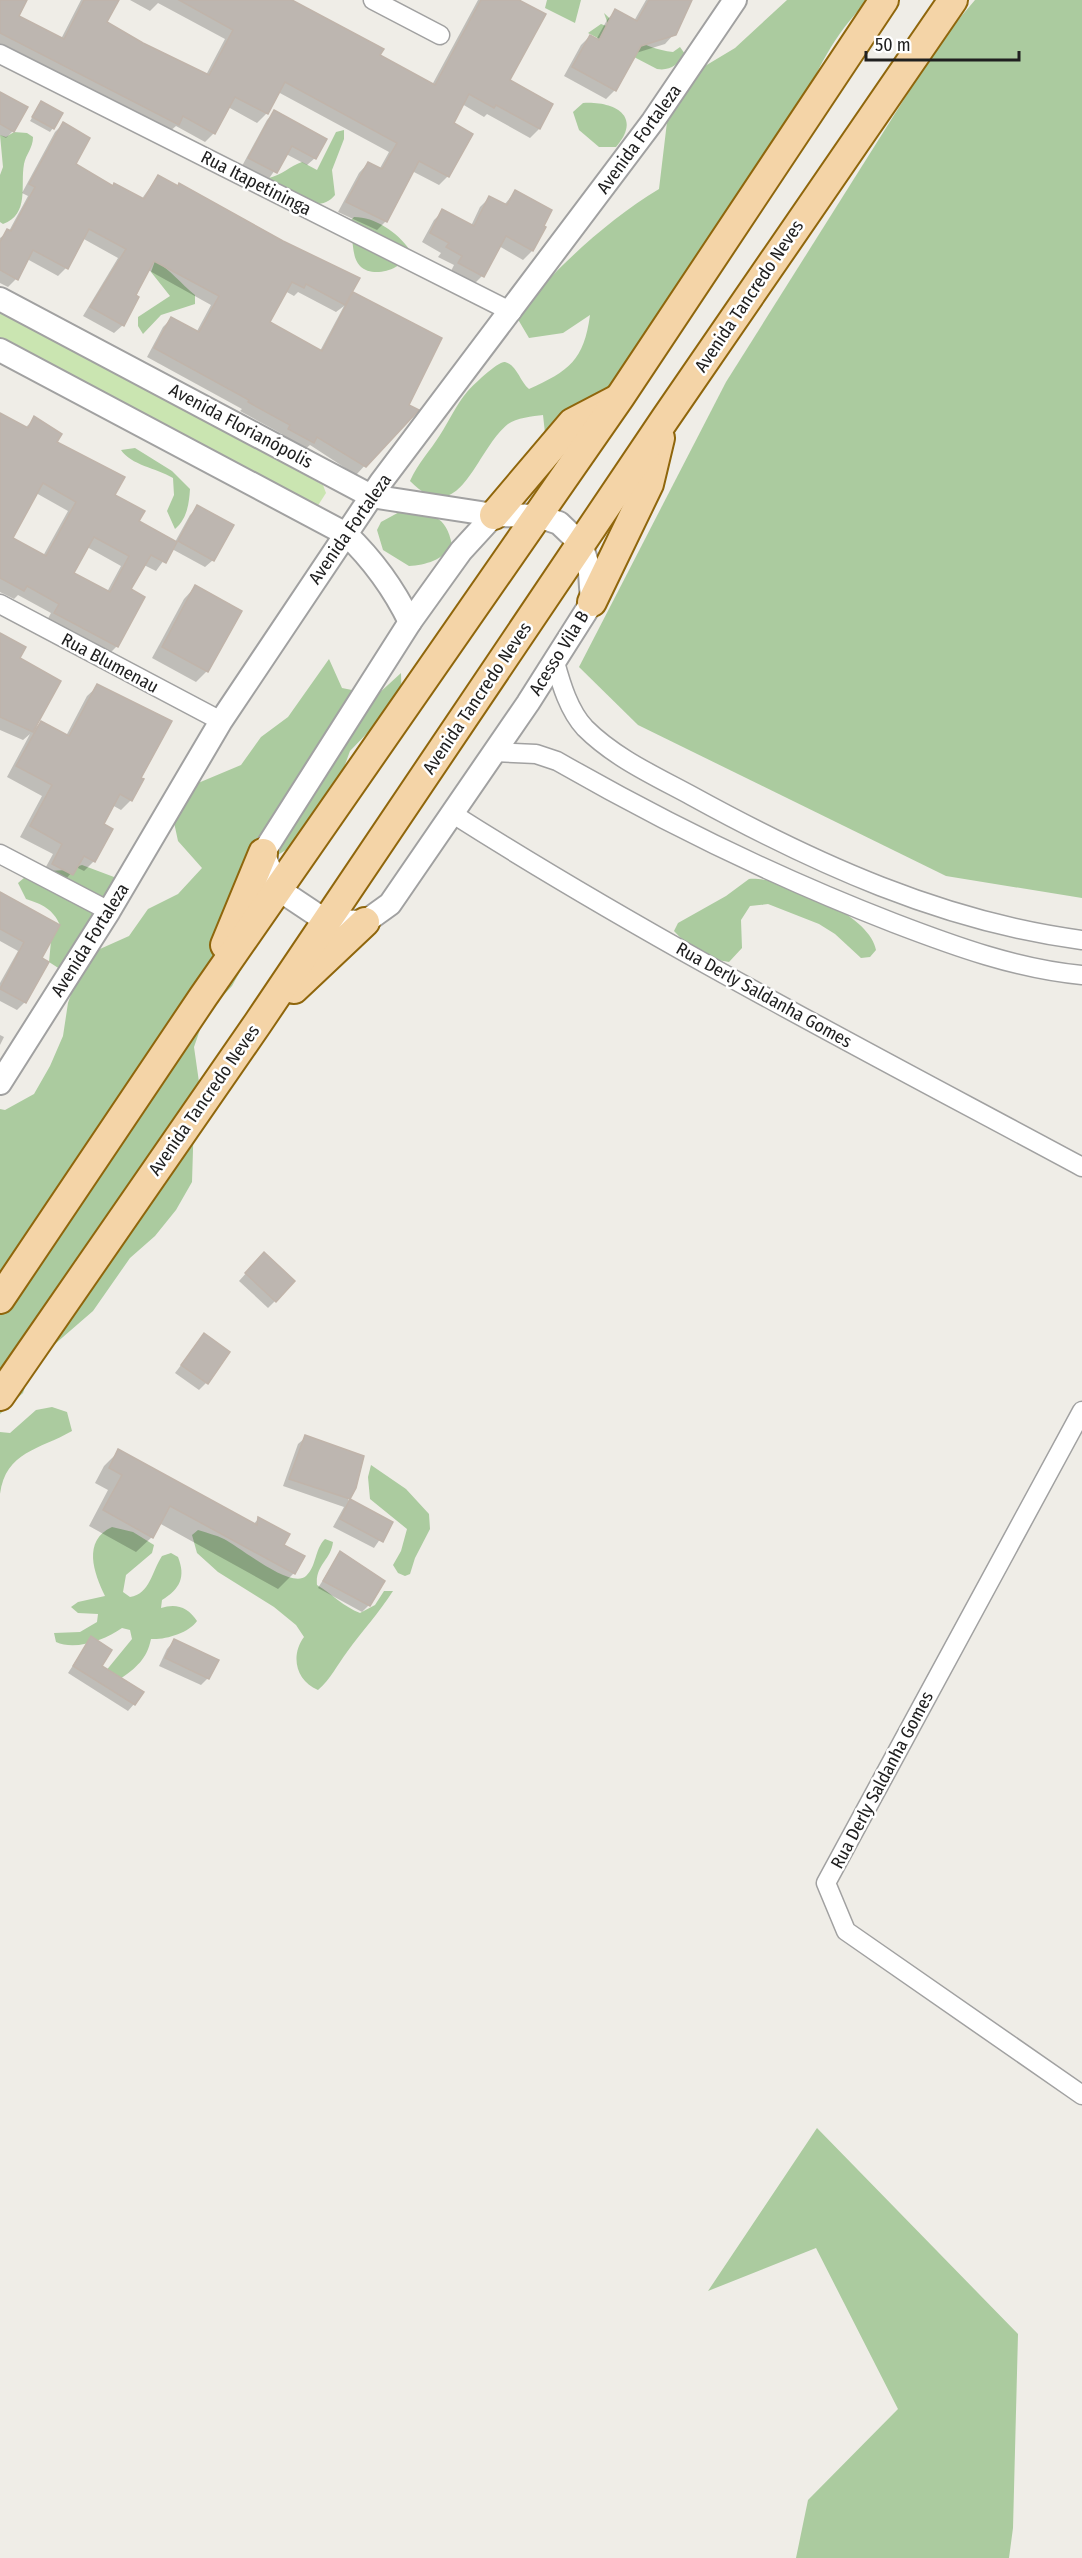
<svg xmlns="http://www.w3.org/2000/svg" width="1082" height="2558" font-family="'Fira Sans Condensed',sans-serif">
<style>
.grass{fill:#cae5b1}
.forest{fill:#abcb9f}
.shadow{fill:#0003;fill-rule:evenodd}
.building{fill:#bdb6b0;stroke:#c0b4aa;stroke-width:1.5;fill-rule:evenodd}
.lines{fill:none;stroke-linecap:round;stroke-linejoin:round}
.minor-casing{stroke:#a1a1a1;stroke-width:21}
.tertiary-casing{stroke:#a1a1a1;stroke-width:26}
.primary-casing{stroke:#8f660c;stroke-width:32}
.minor{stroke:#fff;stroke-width:18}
.tertiary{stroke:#fff;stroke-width:22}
.primary{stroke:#f4d4a7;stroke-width:28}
.labels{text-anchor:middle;stroke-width:5;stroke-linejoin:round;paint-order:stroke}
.street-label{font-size:18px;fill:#202020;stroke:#fff}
</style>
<rect width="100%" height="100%" fill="#efede7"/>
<path class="grass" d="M0,307L323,485L326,493L317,507L309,508L0,337Z"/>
<g class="forest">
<path d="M547,0H581L575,23L545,8Z"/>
<path d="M787,0H868C832,37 818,69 797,115L554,472L538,476L545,433L543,415C533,416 516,418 508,424C475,450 460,532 410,481C418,463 430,451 440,435C449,421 456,405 467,392C472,386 498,361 505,362C517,365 520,382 529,389C569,371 584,360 590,315L563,333L529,338L516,316C555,269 606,221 659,189L667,122L684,94L705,66L735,48Z"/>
<path d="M975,0H1082V898L946,876L638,725L579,667L726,382L942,39Z"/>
<path d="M604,13C627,35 641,48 673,52L680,47L685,54C678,65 670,71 657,69L588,33L601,24L609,27Z"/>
<path d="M583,103C614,101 643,116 616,147H599L579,130L573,112Z"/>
<path d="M344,130V139L332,170L335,195C318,216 288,195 268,187L269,178C282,175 290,166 302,162L317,170L336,132Z"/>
<path d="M14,132L27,133L33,137C33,148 26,154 24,164C20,186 30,214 3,224L0,222V175L3,167L0,135L6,137Z"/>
<path d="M354,217C375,217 397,232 409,249C408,268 374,280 360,266C352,257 354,246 351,234L344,228Z"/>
<path d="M155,261C171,270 180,283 195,295V304L161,315L143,334L138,326V317L170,296L151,272Z"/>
<path d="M135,448L172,471L190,489C189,504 187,519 175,529L167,511L174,495L173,478C156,468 131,465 121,450Z"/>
<path d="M403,510C432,515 446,514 452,545C443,560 426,565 409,566L383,550L377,530L381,522Z"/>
<path d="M329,659L342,688L377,695L401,673L402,707L373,727L350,751L338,784L302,840L273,858L248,957L232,986L205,1015L194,1047L199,1082L194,1117L192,1182L176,1210L155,1236L130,1258L93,1311L33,1363L23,1393L0,1414V1109L5,1110L34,1094L50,1066L63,1036L68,1003L79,970L63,971L49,962L51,941L60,925C53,909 42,904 26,899L18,883L31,872L66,870L82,865L114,877L119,891L91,953L129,936L148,909L178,894L202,868L178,841L172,813L191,786L241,765L261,737L288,717Z"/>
<path d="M749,879C782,876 871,915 876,950L870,957L861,958L835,934L819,924L768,904L750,906L741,920L742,948L729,962C706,959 689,948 674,931L678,923L726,896Z"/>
<path d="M52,1407L67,1412L72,1431C39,1450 6,1451 0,1494V1432L10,1433L36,1410Z"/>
<path d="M371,1465L406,1489L429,1514L430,1529L415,1558L410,1574L405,1576L398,1573L393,1565L401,1551L407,1529L370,1499L368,1477Z"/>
<path d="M112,1527L133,1532L154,1545L152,1553L126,1575L123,1592L130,1597C150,1594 152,1571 162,1556L171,1553L178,1557C186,1577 180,1589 162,1600L161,1608C176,1603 188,1607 197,1621C189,1633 165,1640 151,1639C147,1659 136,1668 120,1679L105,1672L132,1639L130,1630L122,1628C105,1640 75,1651 56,1642L54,1633L80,1632L97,1622L98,1614L78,1613L71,1607L78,1602L105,1596C94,1573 82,1541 112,1527Z"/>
<path d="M198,1530C207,1533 216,1535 224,1539C240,1547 291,1590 306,1576C317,1566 314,1550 325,1539L333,1542C331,1560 315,1565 317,1585C332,1594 344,1607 360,1613L375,1605L384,1591H393C379,1613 362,1631 347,1652C337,1665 331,1679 318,1690C296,1681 290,1656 304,1637L296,1625L274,1607L218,1572L197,1553L192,1535Z"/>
<path d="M817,2128L1018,2334L1013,2528L1009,2558H796L808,2500L898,2409L816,2248L708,2291Z"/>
</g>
<g class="shadow">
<path d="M0,0H26L17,16L61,39L81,0H117L104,24L206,75L225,39L158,3L150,11L130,0H289L378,56L432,85L478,0H516L508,81L551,105L539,129L530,138L487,114L484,117L462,104L452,124L448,176L439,185L412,171L386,221L377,230L338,212L359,173L368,163L379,170L389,152L278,92L266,114L257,123L228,107L214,133L205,142L176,126L168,133L0,47Z"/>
<path d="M646,0H690L674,34L665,44L636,53L615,90L606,99L564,76L581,45L590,36L596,40L607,20L615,11L634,21Z"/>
<path d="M0,94L13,131L6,138L0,135Z"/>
<path d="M41,103L53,128L50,132L30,121Z"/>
<path d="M274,112L315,158L307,165L286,154L268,180L242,166L267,120Z"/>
<path d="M63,124L74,165L112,187L141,200L158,176L347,301L354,294L407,405L416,410L356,475L310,445L304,450L281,437L282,434L240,411L242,409L147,357L163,327L171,319L196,333L211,305L148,270L123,325L114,333L83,316L118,258L82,238L66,268L58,276L27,259L16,279L8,287L0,283V238L9,231L28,196L22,193L55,132ZM285,291L294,296L298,292L336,312L344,306L320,351L268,323Z"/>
<path d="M515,192L550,211L532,251L523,260L499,246L482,276L473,285L450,273L454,265L438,257L441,253L422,242L434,220L443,211L471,226L480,207L489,198L504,205Z"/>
<path d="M0,414L25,428L35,418L55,442L137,522L175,542L190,515L198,507L213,560L205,567L172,549L156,571L144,565L129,590L117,646L108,655L46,622L51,613L18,595L14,599L0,592ZM36,493L68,511L43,556L11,538ZM87,547L121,566L107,592L72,574Z"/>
<path d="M195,587L207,671L196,682L152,658L184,599Z"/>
<path d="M0,639L18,659L33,730L41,722L66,736L87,696L98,686L139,778L131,800L121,810L112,805L102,825L94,861L84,871L76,867L62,884L42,874L53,854L20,837L42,796L7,777L30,734L23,740L0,730Z"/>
<path d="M0,894L40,959L25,1002L17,1010L0,1001V983L18,951L0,941Z"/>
<path d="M0,1035L4,1037L0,1045Z"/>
<path d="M257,1261L275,1301L268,1308L239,1281Z"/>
<path d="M204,1335L206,1383L199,1390L175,1373Z"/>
<path d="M306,1437L355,1488L348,1500L391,1523L374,1548L333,1527L344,1507L283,1486L298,1444Z"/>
<path d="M119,1451L253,1525L258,1519L282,1545L302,1557L293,1574L278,1589L159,1523L152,1537L136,1552L89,1526L108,1490L95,1483L104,1466Z"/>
<path d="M340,1553L369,1605L362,1612L318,1588Z"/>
<path d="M91,1638L100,1667L134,1704L128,1711L68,1673Z"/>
<path d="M174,1641L208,1678L201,1685L159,1666L167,1649Z"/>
</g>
<g class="building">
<path d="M0,0H27L19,16L64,39L84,0H119L107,22L143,43L209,75L233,30L179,0H292L384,49L380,55L435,85L481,0H519L546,14L510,80L553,104L540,129L496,105L494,108L469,94L454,123L473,134L449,177L419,161L387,222L346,202L368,162L382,169L397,143L285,82L268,114L235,97L215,134L183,116L179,125L0,33Z"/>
<path d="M649,0H692L676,35L641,46L616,91L572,67L590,35L599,40L615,9L637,21Z"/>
<path d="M0,92L28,107L14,132L0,124Z"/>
<path d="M41,101L63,113L54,129L32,117Z"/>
<path d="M274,110L327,139L316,159L292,146L277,173L248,158Z"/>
<path d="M63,122L90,138L76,164L113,186L114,183L144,199L158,175L178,186L179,183L283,241L360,278L345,305L306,284L304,288L292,282L270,322L322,351L353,292L442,338L409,405L419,410L366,467L317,437L314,443L288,429L290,425L248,402L249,400L154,348L171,317L199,332L219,296L154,261L136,295L139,297L124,326L90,307L126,249L89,229L68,269L33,250L18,280L0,270V242L7,229L11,231L35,187L29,184Z"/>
<path d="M515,190L552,210L544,226L546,227L533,251L506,236L484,277L458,263L462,256L446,247L449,243L430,233L442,209L474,226L489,196L507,205Z"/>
<path d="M0,413L28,428L34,416L62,434L57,442L125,477L115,495L145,511L139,521L177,542L166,563L151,555L131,589L145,597L118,647L54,613L59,604L27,586L24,591L0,578ZM43,483L76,502L46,556L13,538ZM94,537L129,556L110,592L74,573Z"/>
<path d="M197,505L234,525L214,561L178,541Z"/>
<path d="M195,585L242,611L208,672L162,647Z"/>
<path d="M0,633L26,647L20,658L61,681L33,732L0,717Z"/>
<path d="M97,684L172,721L141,778L144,779L132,801L120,794L104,824L113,829L95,862L84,856L73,875L52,864L62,844L30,826L52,785L16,766L41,721L69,736Z"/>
<path d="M0,892L60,925L42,958L49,962L26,1003L0,989L24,942L0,929Z"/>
<path d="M264,1252L295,1281L276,1302L245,1273Z"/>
<path d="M204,1333L230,1352L208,1384L181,1365Z"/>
<path d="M305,1435L364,1456L356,1488L350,1499L289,1479Z"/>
<path d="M118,1449L257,1525L258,1517L290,1534L284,1545L305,1556L295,1574L170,1506L153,1538L103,1510L122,1475L109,1468Z"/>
<path d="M350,1499L393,1522L383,1542L340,1519Z"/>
<path d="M340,1551L385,1581L370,1606L323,1581Z"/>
<path d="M91,1636L112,1650L102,1666L144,1692L135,1705L73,1666Z"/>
<path d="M174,1639L219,1660L209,1679L165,1658Z"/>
</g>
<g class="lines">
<g class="minor-casing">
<g id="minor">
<path d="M373,0L440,35"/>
<path d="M0,54L512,312"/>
<path d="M0,604L221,721"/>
<path d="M555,662C561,684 569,711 585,728C615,758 655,776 692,796C814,863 943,922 1082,940"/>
<path d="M494,752L536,754L557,761C667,824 775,877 894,923C954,946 1017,969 1082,975"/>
<path d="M453,814C656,943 870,1053 1082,1167"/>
<path d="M0,854L109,911"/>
<path d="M1082,1411L826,1883L846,1931L1082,2095"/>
</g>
</g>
<g class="tertiary-casing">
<g id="tertiary">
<path d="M0,299L371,496L494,515L538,516L559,523L581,544L590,572L592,602L528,703L390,904L365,922L326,921L278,889L263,853L410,622L461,551L494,515"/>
<path d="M0,350L346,534C372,559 394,589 410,622"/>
<path d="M0,1083L109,911L221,721L381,482L653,121L735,0"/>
</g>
</g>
<g class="primary-casing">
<g id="primary">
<path d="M494,515L572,423L616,400"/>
<path d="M592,602L649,484L660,438"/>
<path d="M225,945L263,853"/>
<path d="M294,989L365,922"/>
<path d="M0,1299L203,997L620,397L884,0"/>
<path d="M0,1396L258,1023L665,419L953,0"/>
</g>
</g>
<use href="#minor" class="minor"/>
<use href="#tertiary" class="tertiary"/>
<use href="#primary" class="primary"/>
</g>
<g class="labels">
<g class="street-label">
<text transform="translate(639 139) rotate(-54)" y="6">Avenida Fortaleza</text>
<text transform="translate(256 183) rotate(27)" y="6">Rua Itapetininga</text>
<text transform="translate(749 296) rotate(-56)" y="6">Avenida Tancredo Neves</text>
<text transform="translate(241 426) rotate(28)" y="6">Avenida Florianópolis</text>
<text transform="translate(350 529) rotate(-55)" y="6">Avenida Fortaleza</text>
<text transform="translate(559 653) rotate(-58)" y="6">Acesso Vila B</text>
<text transform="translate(110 663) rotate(28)" y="6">Rua Blumenau</text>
<text transform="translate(477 698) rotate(-56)" y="6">Avenida Tancredo Neves</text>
<text transform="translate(90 940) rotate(-58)" y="6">Avenida Fortaleza</text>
<text transform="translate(764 995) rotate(29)" y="6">Rua Derly Saldanha Gomes</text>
<text transform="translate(204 1100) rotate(-55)" y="6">Avenida Tancredo Neves</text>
<text transform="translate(882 1780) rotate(-62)" y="6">Rua Derly Saldanha Gomes</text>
</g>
</g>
<path d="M866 51v9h153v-9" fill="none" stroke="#202020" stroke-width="3"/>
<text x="875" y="51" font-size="18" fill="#202020" stroke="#ffffff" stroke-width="4.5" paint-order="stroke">50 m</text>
</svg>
